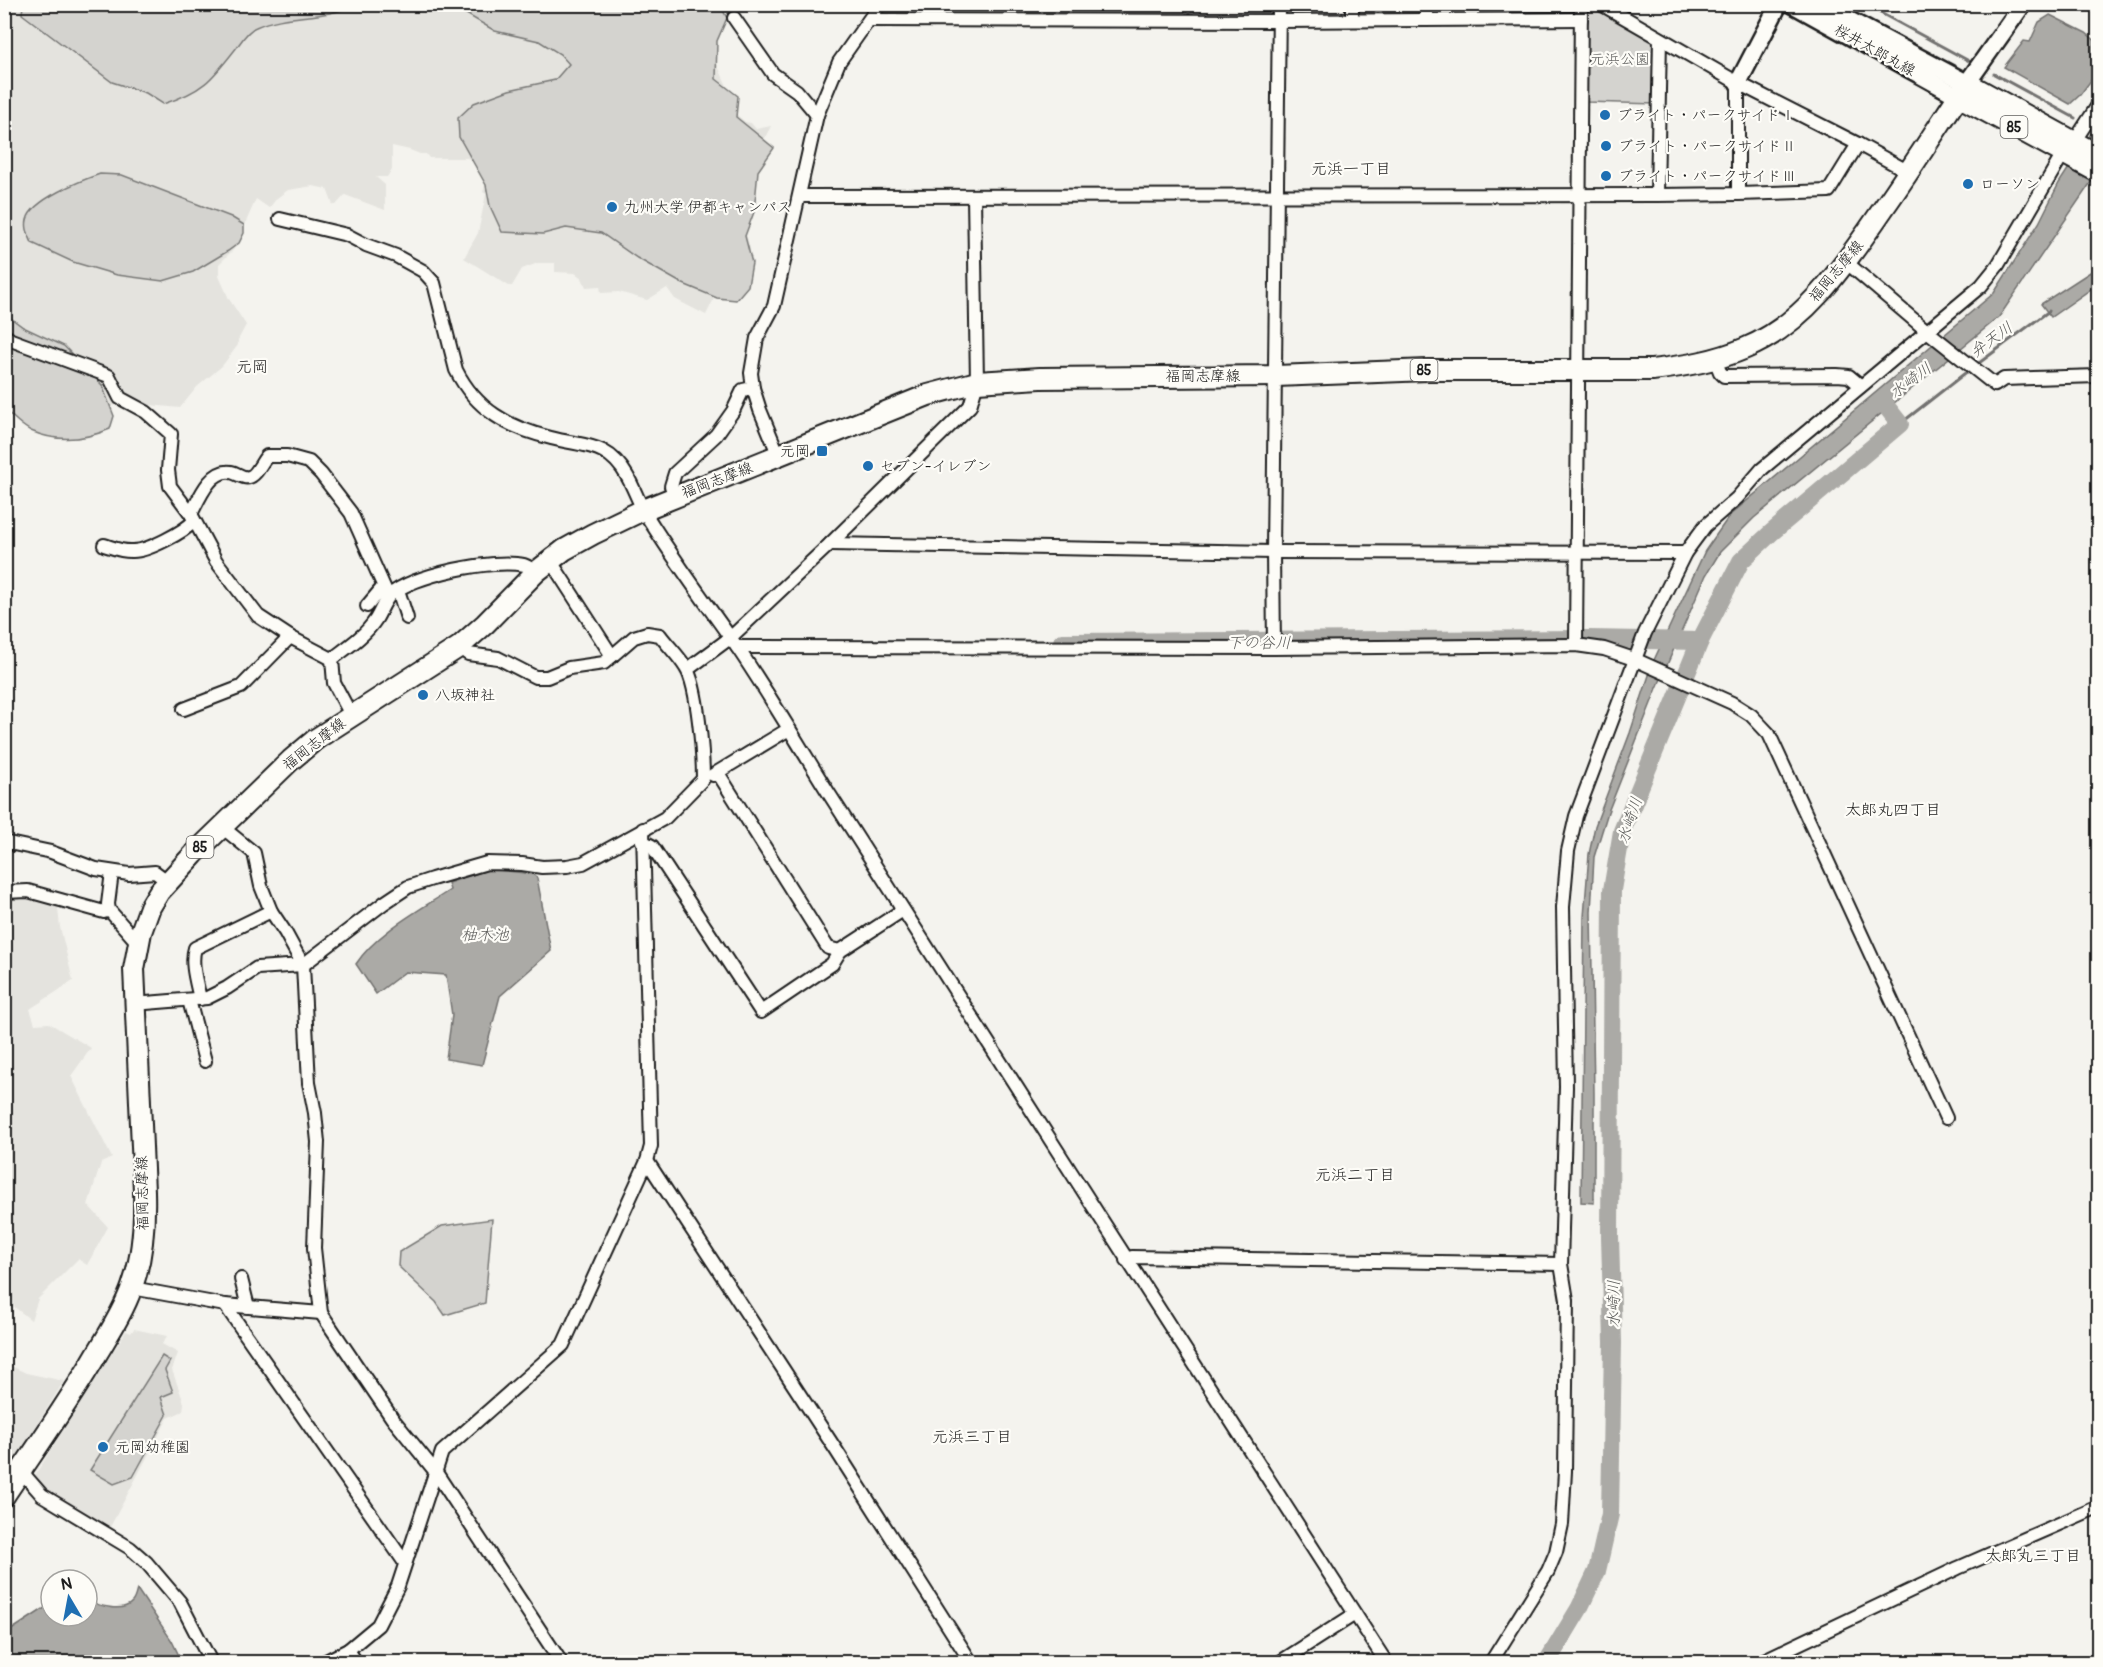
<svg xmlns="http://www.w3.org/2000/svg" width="2103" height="1667" font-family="Pangolin,'Klee One',sans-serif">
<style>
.built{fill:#e4e3de}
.green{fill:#d4d3cf;stroke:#787876;stroke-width:1.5}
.water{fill:#abaaa6;stroke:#72716f;stroke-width:1.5}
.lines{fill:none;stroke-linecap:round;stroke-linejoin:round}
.stream{stroke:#72716f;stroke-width:3}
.river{stroke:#abaaa6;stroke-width:18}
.street-casing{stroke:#1c1c1c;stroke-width:16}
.secondary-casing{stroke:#1c1c1c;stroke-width:21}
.primary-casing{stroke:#1c1c1c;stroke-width:24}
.street{stroke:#fdfcf7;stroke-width:12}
.secondary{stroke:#fdfcf7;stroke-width:16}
.primary{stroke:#fdfcf7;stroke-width:20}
.poi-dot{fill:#1f6fb2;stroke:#fdfcf7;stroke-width:2}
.labels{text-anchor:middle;stroke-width:4.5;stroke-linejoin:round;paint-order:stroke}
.shield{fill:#fdfcf7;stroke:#605f5e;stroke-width:1.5}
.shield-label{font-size:14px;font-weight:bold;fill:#1c1c1c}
.street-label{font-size:15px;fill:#1c1c1c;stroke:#fdfcf7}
.park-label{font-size:15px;fill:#5c5c5b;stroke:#fdfcf7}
.poi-label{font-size:15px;fill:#1c1c1c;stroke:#fdfcf7;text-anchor:start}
.neighbourhood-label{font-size:16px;fill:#1c1c1c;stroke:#fdfcf7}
.water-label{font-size:16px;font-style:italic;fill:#5c5c5a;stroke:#fdfcf7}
</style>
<rect width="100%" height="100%" fill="#f4f3ee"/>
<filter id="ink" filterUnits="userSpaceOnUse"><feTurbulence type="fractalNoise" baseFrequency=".0167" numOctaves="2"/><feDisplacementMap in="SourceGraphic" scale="12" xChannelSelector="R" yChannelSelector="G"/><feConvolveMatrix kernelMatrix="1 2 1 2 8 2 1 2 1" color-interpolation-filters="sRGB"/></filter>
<g filter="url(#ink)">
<g class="built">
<path d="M687,4L716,7L724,11L708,27L711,51L734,101L735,113L745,122L751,123L756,129L771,126L762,144L733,220L746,234L750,249L748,254L739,248L706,315L675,299L667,288L647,300L619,292L601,293L600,286L586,287L582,278L575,273L555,272V263H538L522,269L512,286H509L464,258L478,233L486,194L483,192L491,167L467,158H429L426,154H420L410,150L392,146V170L387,177H376L385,185V210L345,195L336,205H333L327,189L313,186L288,190L277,198L269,208L256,199L234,249L219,264V276L229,299L246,325L238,340V345L222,366L197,387L180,408L150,405L117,404L113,406L5,400V5Z"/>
<path d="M5,894L57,900L60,927L73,981L30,1009L35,1024L49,1023L91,1048L71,1076L112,1158L101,1163L88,1205L108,1227L87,1265L78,1259L38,1299L31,1320L8,1302L5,1305Z"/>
<path d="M134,1329L167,1336L162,1344L178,1353L172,1370L184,1403L183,1411L168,1418L109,1529L45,1491L35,1475L126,1331L131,1333Z"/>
<path d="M5,1363L26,1373L64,1381L5,1476Z"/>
</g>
<g class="green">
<path d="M23,5V4L354,5C324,20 287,13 256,27C248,30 242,40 237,47C212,79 204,91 163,104L146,93L112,82L22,14Z"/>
<path d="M451,5H720L727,18L717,41L716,79L738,96L736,117L774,148L758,171L754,212L745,236L752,263L748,286L736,300L717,298L681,283L637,258L601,233L566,228L543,234L502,232L490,206L486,185L459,137L458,118L474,103L509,90L555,80L569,64L560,54L539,41L495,31Z"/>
<path d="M1593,6L1654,39L1656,104L1586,102L1585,10Z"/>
<path d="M100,174L122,175L231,217L244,225V233L239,243L228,251L193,272L163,281L117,275L73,262L32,243C29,235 25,229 27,220C31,200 82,180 100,174Z"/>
<path d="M4,313L23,327L64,346L102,385L114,416L110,429C84,440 58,443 31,431C22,427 13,417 5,410Z"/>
<path d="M492,1219L485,1303L445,1315L436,1302L398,1266L399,1252L442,1226Z"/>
<path d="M162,1356L170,1361L165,1370L173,1392L161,1397L167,1415L133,1477L114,1484L90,1470Z"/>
</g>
<g class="water">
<path d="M2050,15L2086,33L2098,43V71L2080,95L2070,104L2004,67L2024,41L2030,42L2039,22Z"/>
<path d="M2098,123V172L1999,317L1754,518L1720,552L1706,575L1657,688L1608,812L1594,857L1591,912L1594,1092V1203L1581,1202L1584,917L1589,854L1595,826L1630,733L1654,660L1705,551L1730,515L1994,293L2039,223L2059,183Z"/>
<path d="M2098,267V284L2051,317L2041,304Z"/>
<path d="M490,869L533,874L537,878L551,951L500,996L482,1065L446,1059L452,1015L446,975L405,972L376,994L356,964C376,933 420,910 450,890L448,883Z"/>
<path d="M137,1589L172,1641L182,1662H5V1634L51,1604V1616H87V1599C97,1606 123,1613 132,1602C135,1599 136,1593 137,1589Z"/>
</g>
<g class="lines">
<g class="stream">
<path d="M1864,4L1969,61"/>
<path d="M1994,74L2075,118"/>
<path d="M1975,366L2049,311"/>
<path d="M1900,424L1969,370"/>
</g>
<g class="river">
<path d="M1062,642L1588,639L1700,641"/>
<path d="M1547,1662L1579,1609L1597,1571L1610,1514L1613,1342L1610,1237L1612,890L1622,831L1700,641L1741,561L1771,533L1900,424L1882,401L1892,392"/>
</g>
<g class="street-casing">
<g id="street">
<path d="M1352,4V20"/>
<path d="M1427,4V19"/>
<path d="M1601,4L1738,83V194L1657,195L1660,38"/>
<path d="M734,18L773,74L797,91L817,115"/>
<path d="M870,20L1279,21L1581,19"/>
<path d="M1738,83L1858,144L1909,172"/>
<path d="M2074,142L2098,105"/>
<path d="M1738,194L1829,191L1858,144"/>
<path d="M800,196L1657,195"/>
<path d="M280,219L347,235L366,245L396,256L423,271L434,283L456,370C476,410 509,428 551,438C585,447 608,442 627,476C634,488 638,501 645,513C673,559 706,603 737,647C769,694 798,744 828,792C1012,1083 1201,1372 1386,1662"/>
<path d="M1846,262L1927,331L1995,385L2004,379L2098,376"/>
<path d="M4,335L11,340L109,376L120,398L146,412L171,434L168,470L170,486L191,514L216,561L258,616L290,637L332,659"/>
<path d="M1715,359L1720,372L1724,376L1837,375L1849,376L1861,386"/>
<path d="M779,456L760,410L753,388L751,373L757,338L774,306L817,115L839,62L880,4"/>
<path d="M676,497L671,486L675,473L716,435L733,411L743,390L753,388"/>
<path d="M191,514C199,499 210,469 231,472C237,473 244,479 249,477C256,476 262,461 267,456H287L309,462L321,474L351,513L388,596"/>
<path d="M830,544L1273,552L1685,553"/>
<path d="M104,545C114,548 123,552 133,551C148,551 184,532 194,521"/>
<path d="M550,560L612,656"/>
<path d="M398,590L407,618"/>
<path d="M367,606L383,587"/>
<path d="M1576,645L1581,4"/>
<path d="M737,647L1274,648L1576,645L1604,649L1634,659L1732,703L1751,715L1769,734L1946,1118"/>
<path d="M1274,648L1273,552L1279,4"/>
<path d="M688,669L730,638L830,544L970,406L977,382L974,196"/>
<path d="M184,709L241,687L290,637"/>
<path d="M351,715L334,683L332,659C348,647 365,636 376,619C381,611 384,601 390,595C413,575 494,558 524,565C528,566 532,570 536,572"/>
<path d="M718,773L828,948L840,951"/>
<path d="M713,775L789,729"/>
<path d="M222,827L254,853L261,886L271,911L285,932L303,965L309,1083L315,1113L318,1142L314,1248L321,1313L392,1418L435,1471L561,1662"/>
<path d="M642,841L652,846L761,1012L832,964L840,951L903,910"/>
<path d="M4,842L51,852L96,869L129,874L155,872L167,881"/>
<path d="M112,872L108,904L109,910L138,943"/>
<path d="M4,892L28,891L104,912L109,910"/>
<path d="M200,999C197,984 190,963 195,948L271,911"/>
<path d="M189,1000L205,1061"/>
<path d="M134,1004L207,998L227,988L257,968L303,965L384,903L408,887L432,879L487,863L522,864L542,867L567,866L583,863L665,818L703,779C703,756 698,686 686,668C679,656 668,646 660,635L647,633L634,637L604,663L569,668L547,677H535L498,658L468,654L459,647"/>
<path d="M647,1161L836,1450L971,1662"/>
<path d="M1126,1260L1132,1257L1561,1264"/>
<path d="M241,1279L248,1307"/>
<path d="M132,1288L225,1305L321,1313"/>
<path d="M225,1305L405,1563"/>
<path d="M21,1471L42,1495L130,1548L146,1562L180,1602L211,1662"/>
<path d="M348,1650L356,1662"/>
<path d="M324,1662L348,1650L378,1625L398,1586L442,1452L563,1345L647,1161L651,1146L643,829"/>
<path d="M1280,1662L1355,1614"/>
<path d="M1491,1662L1548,1571L1556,1552L1562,1524L1565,1471L1567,1300L1561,1264L1566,1087L1563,907L1568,851L1576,816L1645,633L1685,553L1705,526L1737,498L1762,469L1981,286L1998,265L2063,154"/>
<path d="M1760,1662L1958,1568L2098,1507"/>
</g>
</g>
<g class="secondary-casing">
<g id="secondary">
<path d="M1792,4L1958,96"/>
<path d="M1819,4L1967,83L2023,4"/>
<path d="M1738,83L1779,4"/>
</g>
</g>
<g class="primary-casing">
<g id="primary">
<path d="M1958,96L2098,172"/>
<path d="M4,1496C36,1448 69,1402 98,1352C110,1332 124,1310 132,1287C143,1256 145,1224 144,1191L134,969L141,932L150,907L159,892L194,854L291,760L316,739L459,647L485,624L536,572L564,550L593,534L643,510L928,395L977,382L1040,378L1276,376L1428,370H1652C1684,366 1716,361 1746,348C1807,323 1847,261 1883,209C1912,168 1939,125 1967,83L2098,155"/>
</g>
</g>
<use href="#street" class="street"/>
<use href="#secondary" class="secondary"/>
<use href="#primary" class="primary"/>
</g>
</g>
<g class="poi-dot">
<circle cx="1605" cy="115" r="6"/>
<circle cx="1606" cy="146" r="6"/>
<circle cx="1606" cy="176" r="6"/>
<circle cx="1968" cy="184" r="6"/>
<circle cx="612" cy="207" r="6"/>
<rect x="816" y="445" width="12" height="12" rx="3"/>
<circle cx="868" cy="466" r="6"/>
<circle cx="423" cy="695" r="6"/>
<circle cx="103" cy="1447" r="6"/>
</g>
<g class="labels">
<g class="shield">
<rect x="2000.5" y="116" width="27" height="22" rx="4.5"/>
<rect x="1410.5" y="359" width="27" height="22" rx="4.5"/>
<rect x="186.5" y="836" width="27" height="22" rx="4.5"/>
</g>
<g class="shield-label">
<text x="2014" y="132">85</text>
<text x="1424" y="375">85</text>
<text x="200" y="852">85</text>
</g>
<g class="street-label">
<text transform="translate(1875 50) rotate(29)" y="5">桜井太郎丸線</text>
<text transform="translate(1836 271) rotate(-50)" y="5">福岡志摩線</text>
<text x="1203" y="381">福岡志摩線</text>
<text transform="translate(717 480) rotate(-21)" y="5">福岡志摩線</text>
<text transform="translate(314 744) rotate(-38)" y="5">福岡志摩線</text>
<text transform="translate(142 1193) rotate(-91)" y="5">福岡志摩線</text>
</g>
<g class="park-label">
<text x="1620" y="64">元浜公園</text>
</g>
<g class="poi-label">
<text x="1617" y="120">ブライト・パークサイドⅠ</text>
<text x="1618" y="151">ブライト・パークサイドⅡ</text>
<text x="1618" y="181">ブライト・パークサイドⅢ</text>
<text x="1980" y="189">ローソン</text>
<text x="624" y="212">九州大学 伊都キャンパス</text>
<text x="810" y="456" text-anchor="end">元岡</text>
<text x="880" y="471">セブン-イレブン</text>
<text x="435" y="700">八坂神社</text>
<text x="115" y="1452">元岡幼稚園</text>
</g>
<g class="neighbourhood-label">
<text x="1351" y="174">元浜一丁目</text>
<text x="252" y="372">元岡</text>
<text x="1893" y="815">太郎丸四丁目</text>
<text x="1355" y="1180">元浜二丁目</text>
<text x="972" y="1442">元浜三丁目</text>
<text x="2033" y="1561">太郎丸三丁目</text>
</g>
<g class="water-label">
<text transform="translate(1991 339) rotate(-36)" y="6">弁天川</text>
<text transform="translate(1910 380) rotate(-37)" y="6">水崎川</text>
<text x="1259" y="648">下の谷川</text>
<text transform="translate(1629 820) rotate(-72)" y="6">水崎川</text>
<text x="485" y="940">柚木池</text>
<text transform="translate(1613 1304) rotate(-90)" y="6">水崎川</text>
</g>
</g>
<rect width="2103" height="1667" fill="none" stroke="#fdfcf7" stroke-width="24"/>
<rect x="12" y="12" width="2079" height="1643" fill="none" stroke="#1c1c1c" stroke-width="2" filter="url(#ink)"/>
<g transform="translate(69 1598) rotate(350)"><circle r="28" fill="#fdfcf7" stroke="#a3a29f" stroke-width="1.5"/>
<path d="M0-4.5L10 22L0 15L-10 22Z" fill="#1f6fb2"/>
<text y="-9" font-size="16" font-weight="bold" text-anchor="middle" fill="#1c1c1c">N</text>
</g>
</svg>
